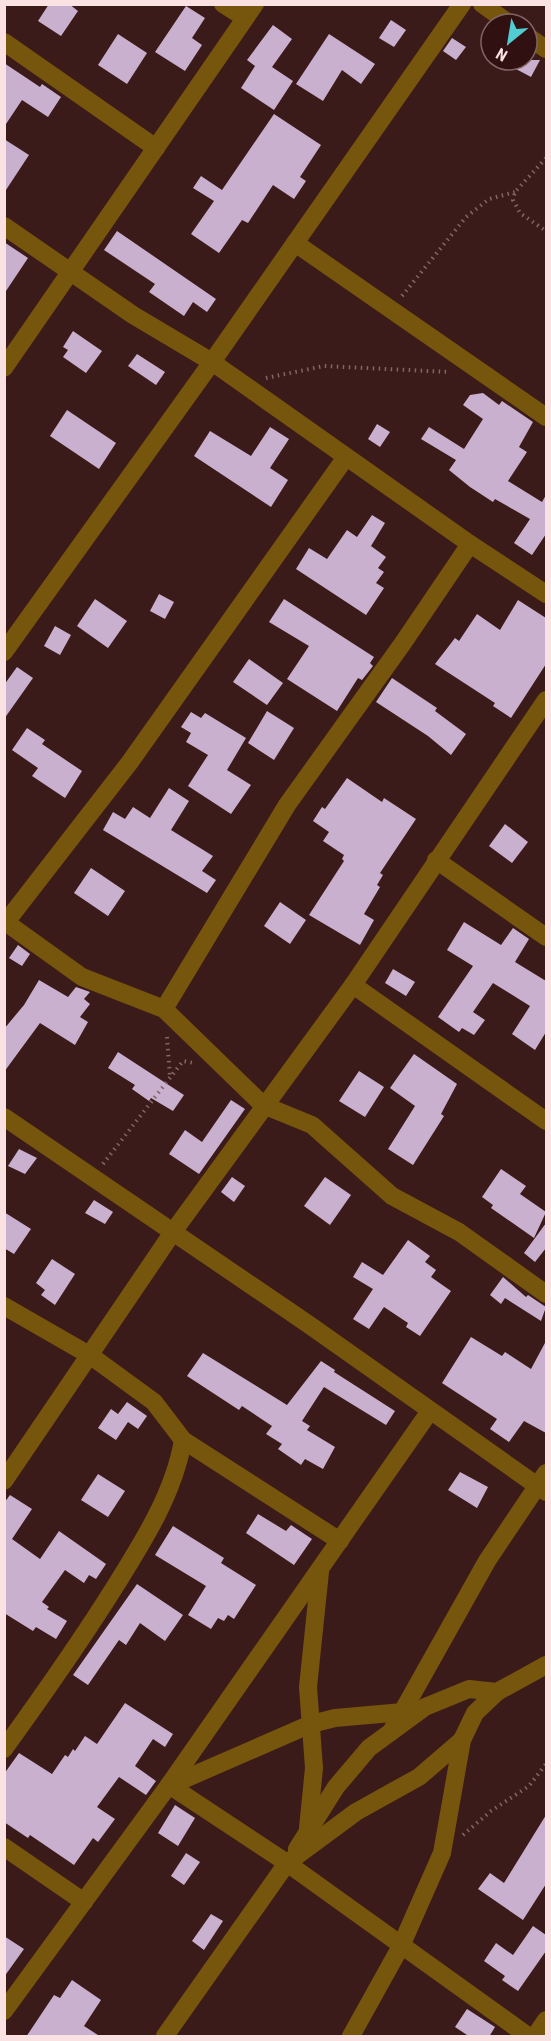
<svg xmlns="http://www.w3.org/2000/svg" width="551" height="2041" font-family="'Roboto Condensed',sans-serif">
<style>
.building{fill:#cab0cf}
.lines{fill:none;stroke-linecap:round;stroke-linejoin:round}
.path{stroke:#836666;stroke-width:4;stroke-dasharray:1.5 4.5;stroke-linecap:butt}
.minor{stroke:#76550c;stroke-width:18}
</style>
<rect width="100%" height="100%" fill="#3b1a1a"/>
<g class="building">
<path d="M49,4H69L78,11L61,36L38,21Z"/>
<path d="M186,6L205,18L192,38L202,45L185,71L155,52Z"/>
<path d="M391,20L406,30L394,47L379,38Z"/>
<path d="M273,25L292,39L272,67L293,81L274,110L241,88L255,66L247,60Z"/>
<path d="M118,34L147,53L127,84L98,65Z"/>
<path d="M329,34L375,64L361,84L342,70L323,101L296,84Z"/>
<path d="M452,38L466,47L456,60L443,51Z"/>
<path d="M499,60H540L531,77Z"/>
<path d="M4,63L40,87L42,84L61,97L48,117L22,100L4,127Z"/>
<path d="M274,114L321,145L300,177L306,181L294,199L273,185L248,223L242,220L219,253L191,234L214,201L193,188L201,176L222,190Z"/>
<path d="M4,139L29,155L4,193Z"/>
<path d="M117,231L216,299L207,312L193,302L184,316L149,292L155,284L104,250Z"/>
<path d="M4,242L28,258L4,294Z"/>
<path d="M73,331L102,351L86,373L63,357L68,350L63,347Z"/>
<path d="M137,354L165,372L156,385L128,366Z"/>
<path d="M483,393L499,405L502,401L533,422L519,447L527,452L508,481L542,502L546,495V534L532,555L514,543L530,519L495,499L493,502L470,487L449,470L456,460L421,439L429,427L464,449L483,419L463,405L470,395Z"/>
<path d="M67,410L116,443L99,469L50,436Z"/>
<path d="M377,424L390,432L380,447L368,439Z"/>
<path d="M270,427L289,439L270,468L288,480L271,507L194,456L210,431L251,456Z"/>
<path d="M372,515L385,523L371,546L386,557L378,568L384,572L376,583L384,588L366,615L296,569L309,548L327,559L347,530L357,537Z"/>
<path d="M159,594L174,602L165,619L150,611Z"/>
<path d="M95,599L127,621L108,648L77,626Z"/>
<path d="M284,599L374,657L370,663L373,666L362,680L358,678L337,711L287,679L309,646L269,622Z"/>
<path d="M518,600L546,618V664L511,718L493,706L495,703L435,664L455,638L459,641L477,614L500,630Z"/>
<path d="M55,626L71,635L60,655L44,646Z"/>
<path d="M249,659L283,683L267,705L233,682Z"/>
<path d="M17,667L33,678L4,719V685Z"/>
<path d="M392,678L437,708L435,711L466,734L451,755L428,736L376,702Z"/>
<path d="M267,711L294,728L274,760L248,743Z"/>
<path d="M191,712L201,718L205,713L246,738L227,770L251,785L231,814L188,786L208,755L186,742L191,733L181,727Z"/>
<path d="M27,728L45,740L42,744L82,771L65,798L32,776L38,768L12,750Z"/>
<path d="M347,778L382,802L384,798L416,819L380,873L383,875L377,885L380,887L364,914L374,920L360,945L309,915L344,861L342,859L344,855L323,841L329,832L313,821L322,807L325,809Z"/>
<path d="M169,788L189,801L171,830L213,856L202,871L216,880L207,893L103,830L113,812L125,819L133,807L150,818Z"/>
<path d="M505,824L528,842L512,863L489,846Z"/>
<path d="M91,868L125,891L108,916L74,893Z"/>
<path d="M280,902L306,920L290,944L264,926Z"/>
<path d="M464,922L501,945L513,928L529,939L515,962L546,981V1032L535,1050L512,1034L530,1006L493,983L473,1012L485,1020L474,1035L462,1028L459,1032L438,1017L473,966L447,950Z"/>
<path d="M18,945L30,954L22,966L9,958Z"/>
<path d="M393,969L415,982L406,996L385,983Z"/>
<path d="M39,980L68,997L76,987L90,992L84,999L90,1004L80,1017L88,1022L75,1045L40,1023L4,1072V1029L24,1005Z"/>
<path d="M118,1052L184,1095L173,1111L151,1098L149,1101L132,1089L135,1085L108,1068Z"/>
<path d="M414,1054L457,1084L441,1114L444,1116L413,1165L388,1149L415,1106L390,1088Z"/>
<path d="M359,1071L384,1087L365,1117L339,1101Z"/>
<path d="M231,1100L245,1109L199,1174L169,1154L185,1130L202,1142Z"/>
<path d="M19,1149L37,1158L25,1174L8,1166Z"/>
<path d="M501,1169L526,1186L520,1194L546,1212L534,1238L491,1208L493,1205L482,1197Z"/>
<path d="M232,1177L245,1186L234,1202L221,1192Z"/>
<path d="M325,1177L351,1195L330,1225L304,1206Z"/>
<path d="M94,1200L113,1212L105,1224L85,1213Z"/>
<path d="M4,1212L31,1229L14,1254L4,1248Z"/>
<path d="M546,1223V1248L535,1262L524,1253Z"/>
<path d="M408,1240L430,1256L425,1262L436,1270L431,1277L451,1291L420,1336L406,1327L408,1323L384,1307L369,1329L353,1319L373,1289L353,1277L362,1262L383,1275Z"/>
<path d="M52,1259L75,1274L55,1305L41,1295L45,1290L36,1283Z"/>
<path d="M503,1277L526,1297L528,1295L546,1307L541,1321L505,1298L501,1304L490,1295Z"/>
<path d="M471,1337L502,1356L505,1352L531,1369L546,1341V1433L524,1421L509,1442L490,1429L497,1419L442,1383Z"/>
<path d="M203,1353L287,1405L321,1361L335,1370L334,1372L395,1411L386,1425L324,1387L302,1421L310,1426L307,1430L335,1447L323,1469L305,1459L301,1465L278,1449L282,1444L266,1434L272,1426L242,1406L239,1410L187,1376Z"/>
<path d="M127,1402L147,1416L138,1429L128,1422L116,1440L98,1428L111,1409L118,1414Z"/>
<path d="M460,1472L488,1487L477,1508L448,1490Z"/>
<path d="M98,1474L125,1491L108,1517L81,1500Z"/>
<path d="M10,1495L32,1509L12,1539L40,1559L59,1531L106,1564L96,1579L89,1575L84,1583L65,1570L42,1602L49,1607L47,1609L67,1621L56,1639L36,1627L33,1631L4,1613V1503Z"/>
<path d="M258,1514L286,1531L291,1525L312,1539L294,1565L246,1533Z"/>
<path d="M173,1526L224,1558L221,1563L256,1585L234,1619L228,1615L224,1621L218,1618L211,1629L188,1615L206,1586L155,1555Z"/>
<path d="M137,1584L183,1615L165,1641L140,1623L126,1645L119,1640L88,1685L73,1675Z"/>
<path d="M125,1703L173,1734L165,1747L153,1739L135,1766L156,1781L146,1795L119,1777L97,1807L115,1819L98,1842L93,1838L74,1865L30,1835L28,1838L4,1822V1774L19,1753L52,1774L65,1755L68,1757L73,1749L75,1751L85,1736L97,1744Z"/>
<path d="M175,1805L195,1818L178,1846L158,1833Z"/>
<path d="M546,1815V1884L523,1920L478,1889L490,1873L504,1883Z"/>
<path d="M186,1853L200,1862L184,1885L171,1876Z"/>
<path d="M211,1914L223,1921L204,1950L192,1941Z"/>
<path d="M533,1926L546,1935V1951L518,1991L502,1980L505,1976L484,1961L496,1943L513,1955Z"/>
<path d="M4,1936L24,1949L4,1977Z"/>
<path d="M72,1980L101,2000L84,2026L101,2037H26L54,1995L60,1998Z"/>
<path d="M467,2009L495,2027L489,2037H470L455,2027Z"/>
</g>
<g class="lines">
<g class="path">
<path d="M546,158L515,192L513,200L520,213L546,231"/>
<path d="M402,296L466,217L489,199L515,192"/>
<path d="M266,378L324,366L450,372"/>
<path d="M167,1037L170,1077"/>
<path d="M103,1164L183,1061L194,1063"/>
<path d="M463,1835L491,1811L529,1786L546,1764"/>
</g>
<g class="minor">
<path d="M223,4L245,18"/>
<path d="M482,4L510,24"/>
<path d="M527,36L546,49"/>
<path d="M4,42L156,148"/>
<path d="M4,226L133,315L212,362L470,544L546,594"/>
<path d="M295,243L546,417"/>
<path d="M4,368L255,4"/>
<path d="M4,652L212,362L462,4"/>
<path d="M436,860L546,937"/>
<path d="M4,921L82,977L164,1009L263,1105L312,1125L392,1196L459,1232L546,1294"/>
<path d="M6,922L130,762L346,457"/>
<path d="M353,985L546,1121"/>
<path d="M164,1009L287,805L403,643L470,544"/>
<path d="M4,1117L308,1324L546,1492"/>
<path d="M4,1306L91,1356L154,1402L183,1440L340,1541"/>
<path d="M4,1481L173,1232L353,985L546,700"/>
<path d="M391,1732L487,1561L546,1473"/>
<path d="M4,1749C43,1695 81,1641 116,1585C144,1540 174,1493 183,1440"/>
<path d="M169,1785L287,1863L528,2036"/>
<path d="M171,1785L311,1724L335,1718L403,1712"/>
<path d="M308,1828L314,1768L308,1687L320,1572"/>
<path d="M4,1847L84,1902"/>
<path d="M297,1849L336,1787L369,1748L425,1707L469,1689L497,1692"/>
<path d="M4,2011L169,1785L430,1411"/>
<path d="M165,2036L287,1863L356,1812L419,1777L462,1740"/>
<path d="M351,2036L401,1946L442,1853L462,1740L475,1713L497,1692L546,1665"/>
<path d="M535,2036L546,2020"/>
</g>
</g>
<rect width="551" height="2041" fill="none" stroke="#f9e2e1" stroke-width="12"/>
<g transform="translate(509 42) rotate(210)"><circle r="28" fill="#301011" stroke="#806464" stroke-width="1.5"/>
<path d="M0-4.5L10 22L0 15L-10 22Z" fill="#51ccd3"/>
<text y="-9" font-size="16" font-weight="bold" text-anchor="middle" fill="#f9e2e1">N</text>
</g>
</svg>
